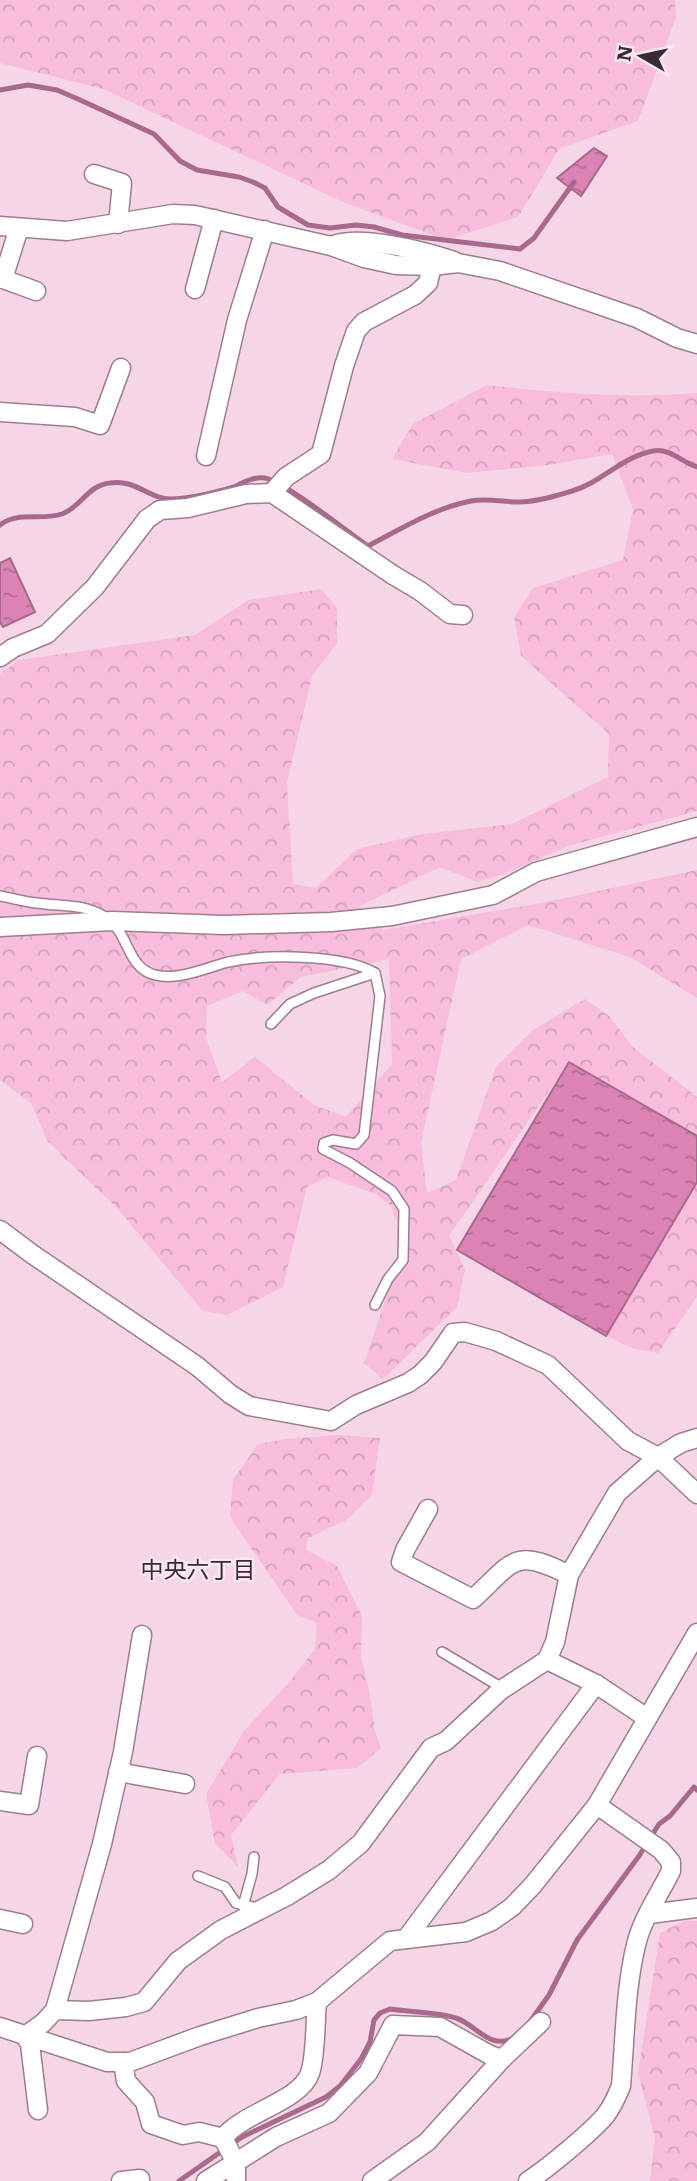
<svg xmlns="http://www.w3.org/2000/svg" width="697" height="2181" font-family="Literata,'Noto Sans JP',serif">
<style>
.forest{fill:url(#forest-crowns);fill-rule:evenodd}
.water{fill:url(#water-ripples);stroke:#a9698d;stroke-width:2}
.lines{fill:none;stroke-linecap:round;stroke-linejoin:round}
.stream{stroke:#a9698d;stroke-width:5}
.lane-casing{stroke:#9c7e8e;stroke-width:12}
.street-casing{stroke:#9c7e8e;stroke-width:21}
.lane{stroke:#fff;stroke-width:9}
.street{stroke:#fff;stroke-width:18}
.labels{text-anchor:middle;stroke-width:5;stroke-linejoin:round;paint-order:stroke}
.neighbourhood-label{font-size:23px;fill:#382c32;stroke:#fbe7f1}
</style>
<defs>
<pattern id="forest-crowns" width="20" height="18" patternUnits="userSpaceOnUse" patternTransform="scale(1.75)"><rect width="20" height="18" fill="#f8bcdc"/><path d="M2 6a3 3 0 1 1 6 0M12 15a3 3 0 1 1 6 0" fill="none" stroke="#d5a2bd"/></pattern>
<pattern id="water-ripples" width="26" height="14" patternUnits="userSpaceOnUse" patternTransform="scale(1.75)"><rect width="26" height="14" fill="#da83b4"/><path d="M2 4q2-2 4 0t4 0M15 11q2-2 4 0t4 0" fill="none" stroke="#b26b93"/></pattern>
</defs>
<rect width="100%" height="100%" fill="#f6d6e6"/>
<g class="forest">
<path d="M0,0H675L676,17L638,121L560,148L518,217L446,240L343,202L103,89L0,63Z"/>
<path d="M487,385C557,393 626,399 697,393V811L568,846L512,871L478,882L440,867L358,907L383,930L541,903L697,870V998L630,957L528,925L461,959L421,1143L427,1193L456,1180L496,1067L533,1030L585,999L609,1016L633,1047L697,1097V1136L569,1062L449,1236L465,1270L457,1307L383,1379L364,1363L405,1242L390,1205L376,1194L328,1177L307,1187L283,1287L227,1315L203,1311L118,1209L48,1142L31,1103L0,1080V674L19,660L195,635L249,600L321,589L337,608V643L312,676L287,783L293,884L316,888L357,849L422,834L512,824L608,777L609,734L521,656L514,617L533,588L623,560L633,509L612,454L548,465L467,473L392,459L413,424ZM389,959L392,1064L346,1117L314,1105L255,1057L222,1082L206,1038L207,1006L243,991L267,1005L301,977Z"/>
<path d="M697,1182V1297L658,1353L635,1349L606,1336Z"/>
<path d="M340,1435L380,1438L372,1495L347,1520L308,1538L306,1550L337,1566L362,1616L361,1657L369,1690L375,1731L381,1748L357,1768L280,1774L231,1835L238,1867L215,1843L206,1794L244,1731L291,1680L315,1649L317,1623L297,1615L230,1517L233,1480L258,1444L286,1439Z"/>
<path d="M684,1921H697V2181H650L655,2138L638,2073L660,1933Z"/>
</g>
<g class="water">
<path d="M594,148L607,156L581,196L557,178Z"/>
<path d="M10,558L35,612L3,627L0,622V563Z"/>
<path d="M569,1062L697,1136V1182L606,1336L457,1250Z"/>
</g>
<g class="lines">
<g class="stream">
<path d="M0,90L28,85L57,90L78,99L154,134L180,161L197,170L239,177L253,182L265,188L278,207L308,225L330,228L356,225L374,227L402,235L520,249L534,238L574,182"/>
<path d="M0,525C17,511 41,521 62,514C81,507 88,485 110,483C136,479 149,499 171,499C187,499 218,492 234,487C243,483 254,476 265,478C283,481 348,532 368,546C401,529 434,508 471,501C486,498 504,502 519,502C536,502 555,496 572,491C601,483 621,457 653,451C670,448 682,462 697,467"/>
<path d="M529,2023L549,1995L577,1940L639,1856L659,1824L670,1816L694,1787L697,1790"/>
<path d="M179,2181L242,2137L326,2097L340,2086L361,2059L370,2042L374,2020L380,2013L390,2009C410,2012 438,2012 456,2018C476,2024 490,2052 515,2037"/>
</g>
<g class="lane-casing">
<g id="lane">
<path d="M0,896C12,898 24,902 37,903C63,907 86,903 108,919C129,934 127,968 155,975C178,981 206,968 228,962C265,954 343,954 375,973L380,996L364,1135L356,1144L333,1140L324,1143L323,1149L350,1163L392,1191L404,1209L403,1260L388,1279L375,1305"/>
<path d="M271,1024L290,1004L314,993L375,973"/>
<path d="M442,1652L504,1689"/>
<path d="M198,1876L225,1887L236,1903L257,1908"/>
<path d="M243,1906L252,1874L254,1857"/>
</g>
</g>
<g class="street-casing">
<g id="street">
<path d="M94,174L122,183L118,224"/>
<path d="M0,226L67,231L173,214L195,215L331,246L364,258L396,265L432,266L458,263L500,271L637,318L677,338L697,344"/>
<path d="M334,245C362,235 425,251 454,261"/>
<path d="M0,278L3,279L19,228"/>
<path d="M3,279L36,291"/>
<path d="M195,289L214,219"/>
<path d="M0,412L75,417L100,425L121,368"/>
<path d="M206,456L237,320L265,230"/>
<path d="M272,493L286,477L321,454L344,366L356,331L364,322L415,295L428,283L432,266"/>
<path d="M0,657L13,648L47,634L95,587L147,519L160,510L188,508L246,494L272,493L393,575L420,591L450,614L463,615"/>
<path d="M0,927L112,921L224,925L331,922L392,916L493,895L536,872L697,827"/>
<path d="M0,1230L32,1254L197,1366L230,1394L249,1406L331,1421L356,1405L408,1383L420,1375L433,1362L453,1333L465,1332L496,1341L548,1365L628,1441L658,1457L697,1494"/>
<path d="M428,1509L405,1550L401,1562L473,1599C514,1561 514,1547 569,1575"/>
<path d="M547,1660L596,1684"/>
<path d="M118,1772L185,1784"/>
<path d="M0,1801L29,1805L37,1756"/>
<path d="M649,1914L697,1908"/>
<path d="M0,1919L23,1924"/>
<path d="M406,1939L596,1684L647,1718"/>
<path d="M55,2010L102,1844L123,1752L142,1635"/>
<path d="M0,2027L107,2062H130L200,2036L258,2018L296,2010L317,2002L390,1941L466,1932L492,1921L512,1907L533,1885L597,1805L697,1633"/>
<path d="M25,2036L43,2023L55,2010L89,2011L126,2007L144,2002L178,1961L221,1930L287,1896L329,1870L361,1843L431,1748L446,1741L501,1690L547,1660L555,1642L569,1575L617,1493L658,1457L681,1443L697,1438"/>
<path d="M25,2036L30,2044L38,2110"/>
<path d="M123,2062L126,2081L145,2102L151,2124L183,2135L199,2132L223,2138L236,2163V2181"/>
<path d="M223,2138C243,2112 300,2102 310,2073C316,2056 315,2022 317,2002"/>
<path d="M121,2181L140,2179"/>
<path d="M206,2181L276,2137L329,2113L368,2073L393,2025L440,2027L490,2055L502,2059"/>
<path d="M372,2181L427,2142L502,2059L541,2022"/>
<path d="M528,2181C547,2169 590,2133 605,2116C612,2107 617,2096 621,2086C625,2040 625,1990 636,1945C642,1919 659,1895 671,1871V1862L661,1850L597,1805"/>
</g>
</g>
<use href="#lane" class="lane"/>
<use href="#street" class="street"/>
</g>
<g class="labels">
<g class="neighbourhood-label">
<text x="198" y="1578">中央六丁目</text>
</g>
</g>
<g transform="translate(641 56) rotate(279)" stroke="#fbe7f1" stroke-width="5" paint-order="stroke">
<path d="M0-5L12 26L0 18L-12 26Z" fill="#382c32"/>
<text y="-10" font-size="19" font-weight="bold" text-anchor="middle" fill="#382c32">N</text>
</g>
</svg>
